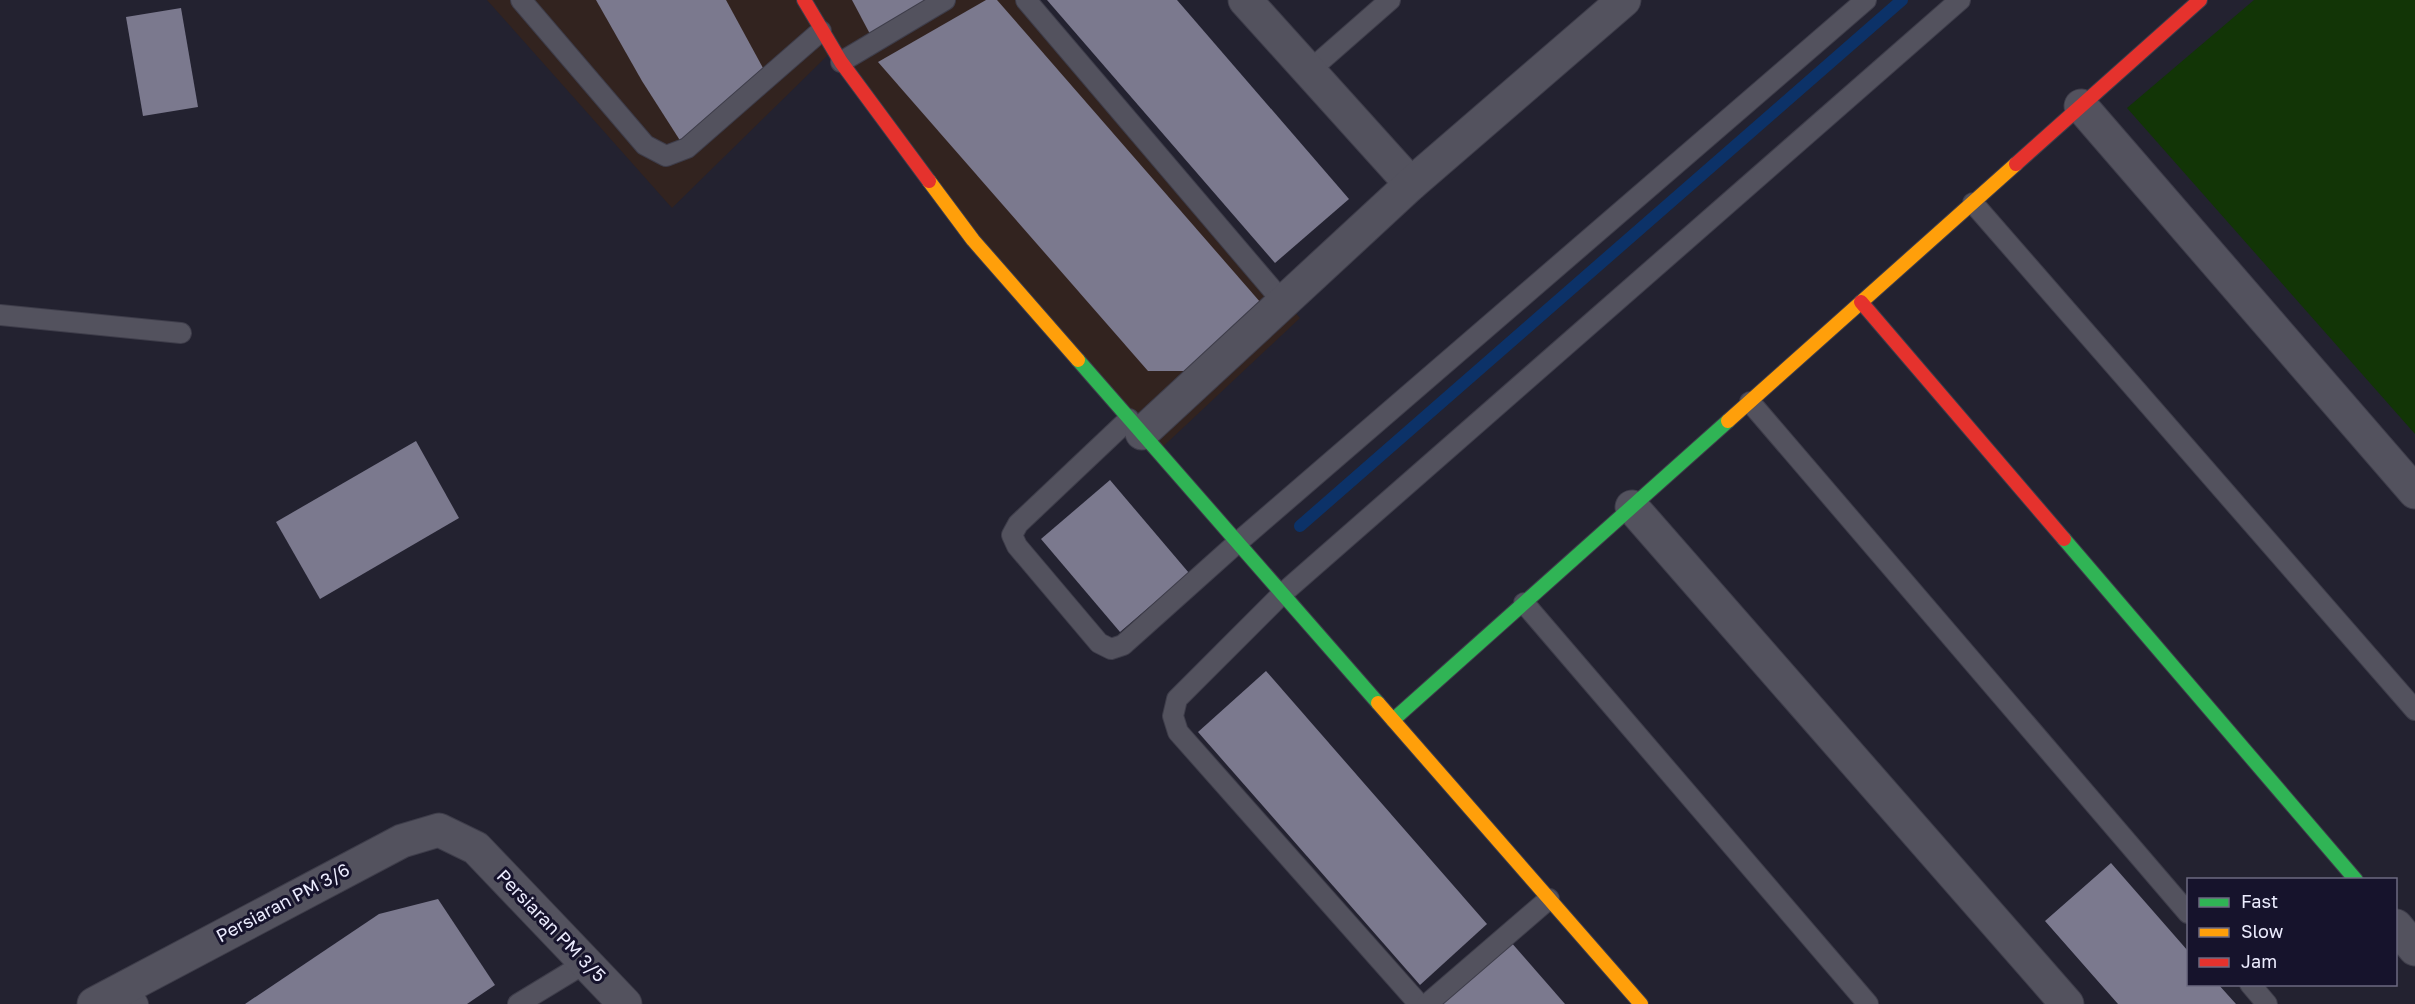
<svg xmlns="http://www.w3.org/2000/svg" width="2415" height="1004" font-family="'Golos Text',sans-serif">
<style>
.commercial{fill:#32231f}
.green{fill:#123506}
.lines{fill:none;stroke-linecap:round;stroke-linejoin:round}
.stream{stroke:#0c3268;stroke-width:12}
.building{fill:#7b798e}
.lane-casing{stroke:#3e3d4a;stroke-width:22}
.street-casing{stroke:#3e3d4a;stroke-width:35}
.fast-casing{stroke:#3e3d4a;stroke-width:16}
.slow-casing{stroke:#3e3d4a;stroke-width:16}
.jam-casing{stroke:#3e3d4a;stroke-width:16}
.lane{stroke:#53525e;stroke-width:20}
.street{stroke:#53525e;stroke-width:33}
.fast{stroke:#30b455;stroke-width:14}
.slow{stroke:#ff9f0a;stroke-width:14}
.jam{stroke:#e5322d;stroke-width:14}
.labels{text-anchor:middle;stroke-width:6;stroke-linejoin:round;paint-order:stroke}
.street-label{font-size:18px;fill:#ededff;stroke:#16132c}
</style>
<rect width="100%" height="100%" fill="#232230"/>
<path class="commercial" d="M487,0H1018L1300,318L1153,456L828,55L672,208Z"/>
<path class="green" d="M2254,0H2415V434L2127,108Z"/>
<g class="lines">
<path class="stream" d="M1300,526L1902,0"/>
</g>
<g class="building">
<path d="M596,0H726L763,68L681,142L642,81Z"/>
<path d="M852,0H927L870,34Z"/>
<path d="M986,0H997L1261,303L1187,371H1148L878,62Z"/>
<path d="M1047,0H1177L1349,199L1275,263Z"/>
<path d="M181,8L198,107L143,116L126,17Z"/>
<path d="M416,441L459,518L320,599L276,522Z"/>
<path d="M1110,480L1189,573L1120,632L1041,539Z"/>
<path d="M1266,671L1487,924L1420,985L1198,732Z"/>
<path d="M2111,863L2188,951V984H2218L2236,1004H2118L2045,921Z"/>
<path d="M438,899L495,985L467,1004H245L379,914Z"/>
<path d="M1510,941L1565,1004H1443L1441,1002Z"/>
</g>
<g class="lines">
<g class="lane-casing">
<g id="lane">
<path d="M521,0L645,145L666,156L687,148L821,31"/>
<path d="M1026,0L1283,302"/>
<path d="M841,62L945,0"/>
<path d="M1309,71L1390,0"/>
<path d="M1973,203L2415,710"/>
<path d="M0,315L181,333"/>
<path d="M1750,402L2188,913"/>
<path d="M1129,419L1018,524L1012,535L1017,546L1099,643L1111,649L1123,645L1237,543L1866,0"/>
<path d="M1524,603L1868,1004"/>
<path d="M2250,984L2267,1004"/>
<path d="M128,985L138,1004"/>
<path d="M518,1004L587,962"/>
<path d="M1419,1004L1178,732L1173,716L1177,699L1282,594L1960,0"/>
<path d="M1427,1004L1549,899"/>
</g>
</g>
<g class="street-casing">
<g id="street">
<path d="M1245,0L1411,184"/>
<path d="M2081,106L2415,492"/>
<path d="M1142,433L1411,184L1624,0"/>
<path d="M1632,507L2067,1004"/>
<path d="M2396,926L2415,949"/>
<path d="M94,1004L402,841L439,830L476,848L625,1004"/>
</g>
</g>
<g class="fast-casing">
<g id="fast">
<path d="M1078,360L1378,703"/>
<path d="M2064,539L2356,880"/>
<path d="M1393,720L1728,421"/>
</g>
</g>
<g class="slow-casing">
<g id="slow">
<path d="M929,181L973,240L1078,360"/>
<path d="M1728,421L2016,164"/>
<path d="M1378,703L1641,1004"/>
</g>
</g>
<g class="jam-casing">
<g id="jam">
<path d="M804,0L841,62L929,181"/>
<path d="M2016,164L2200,0"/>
<path d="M1861,302L2064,539"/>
</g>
</g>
<use href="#lane" class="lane"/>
<use href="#street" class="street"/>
<use href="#fast" class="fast"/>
<use href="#slow" class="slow"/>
<use href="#jam" class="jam"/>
</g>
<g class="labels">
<g class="street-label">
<text transform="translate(283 903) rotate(-28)" y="6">Persiaran PM 3/6</text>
<text transform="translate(551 926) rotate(46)" y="6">Persiaran PM 3/5</text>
</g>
</g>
<rect x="2187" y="878" width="210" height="108" fill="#16132c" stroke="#6c6a80" stroke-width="1.5"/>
<rect x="2199" y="898" width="30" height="9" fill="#30b455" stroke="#6c6a80" stroke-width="1.5"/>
<text x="2241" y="908" font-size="18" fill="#ededff">Fast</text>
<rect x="2199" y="928" width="30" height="9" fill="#ff9f0a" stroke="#6c6a80" stroke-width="1.5"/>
<text x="2241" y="938" font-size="18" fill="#ededff">Slow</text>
<rect x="2199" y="958" width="30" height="9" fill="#e5322d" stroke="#6c6a80" stroke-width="1.5"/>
<text x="2241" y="968" font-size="18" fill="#ededff">Jam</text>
</svg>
